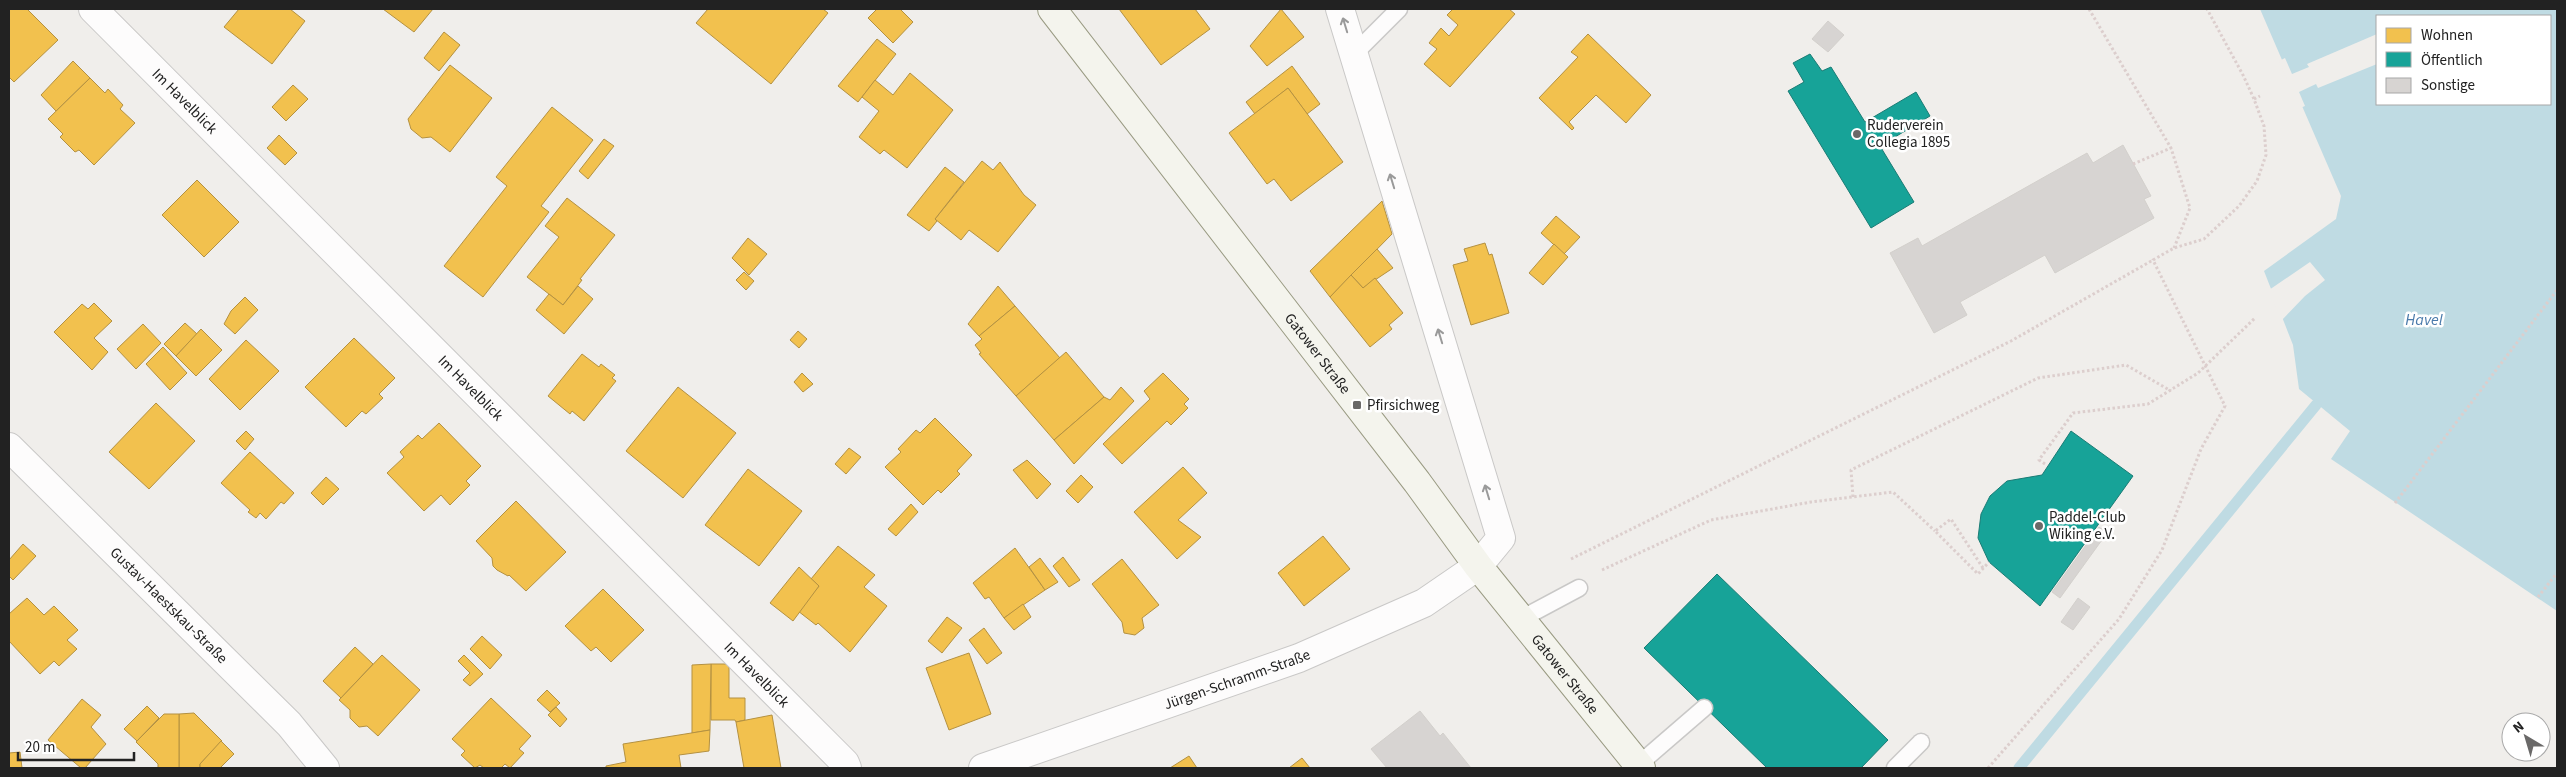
<svg xmlns="http://www.w3.org/2000/svg" width="2566" height="777" font-family="'Source Sans 3',sans-serif">
<style>
.water{fill:#bfdbe3;fill-rule:evenodd}
.pier{fill:#f0eeeb}
.homes{fill:#f2c14e;stroke:#b49141}
.public{fill:#17a398;stroke:#1a7c75}
.lines{fill:none;stroke-linecap:round;stroke-linejoin:round}
.stream{stroke:#bfdbe3;stroke-width:11}
.building{fill:#d7d4d2;stroke:#d3d0cc}
.lane-casing{stroke:#c9c8c7;stroke-width:19}
.street-casing{stroke:#c9c8c7;stroke-width:30}
.secondary-casing{stroke:#999a82;stroke-width:30}
.path{stroke:#dccecd;stroke-width:3;stroke-dasharray:2.5 2.5;stroke-linecap:butt}
.lane{stroke:#fdfcfc;stroke-width:16}
.street{stroke:#fdfcfc;stroke-width:28}
.secondary{stroke:#f4f4ed;stroke-width:28}
.oneway{stroke:#9a9a9a}
.poi-dot{fill:#6a6968;stroke:#fff;stroke-width:2}
.labels{text-anchor:middle;stroke-width:5;stroke-linejoin:round;paint-order:stroke}
.street-label{font-size:15px;fill:#222;stroke:#fff}
.poi-label{font-size:15px;fill:#222;stroke:#fff;text-anchor:start}
.water-label{font-size:16px;font-style:italic;fill:#4a7aab;stroke:#fff}
</style>
<rect width="100%" height="100%" fill="#f0eeeb"/>
<path class="water" d="M2260,9H2557V611L2331,459L2350,431L2299,389L2293,345L2264,271L2336,219L2341,196ZM2377,16H2550V104H2377Z"/>
<g class="pier">
<path d="M2377,34V64L2318,88L2316,84L2299,92L2305,106L2300,108L2279,61L2285,58L2292,74L2309,67L2307,64Z"/>
<path d="M2310,262L2325,280L2305,296L2281,321L2269,290Z"/>
</g>
<g class="homes">
<path d="M9,9H27L58,40L14,82L9,77Z"/>
<path d="M239,9H290L305,21L272,64L224,27Z"/>
<path d="M383,9H433L414,32Z"/>
<path d="M708,9H823L828,13L771,84L696,23Z"/>
<path d="M877,9H900L913,22L893,43L868,18Z"/>
<path d="M1119,9H1195L1210,29L1161,65Z"/>
<path d="M1281,9L1304,37L1267,66L1250,46Z"/>
<path d="M1453,9H1509L1515,14L1450,87L1424,64L1437,49L1429,43L1441,28L1449,36L1458,25L1447,15Z"/>
<path d="M444,32L460,45L439,71L424,58Z"/>
<path d="M1588,34L1651,95L1626,123L1596,95L1569,122L1574,128L1572,130L1539,98L1578,57L1571,52Z"/>
<path d="M877,39L896,54L858,102L838,86Z"/>
<path d="M73,61L90,78L56,111L41,95Z"/>
<path d="M450,65L492,98L450,152L431,137L422,138L411,129L408,119Z"/>
<path d="M1292,66L1320,104L1307,114L1288,88L1255,114L1246,102Z"/>
<path d="M910,73L953,110L907,168L884,150L880,154L859,137L879,111L862,97L875,80L893,95Z"/>
<path d="M90,78L105,93L108,89L123,105L120,109L135,123L94,165L79,150L75,152L60,137L63,134L48,119Z"/>
<path d="M293,85L308,99L286,121L272,107Z"/>
<path d="M1288,88L1343,162L1291,201L1274,179L1267,184L1229,133Z"/>
<path d="M552,107L593,140L541,206L549,212L483,297L444,266L507,186L496,177Z"/>
<path d="M279,135L297,153L285,165L267,148Z"/>
<path d="M604,139L614,146L588,179L579,171Z"/>
<path d="M982,161L993,170L1000,162L1024,195L1036,205L998,252L969,230L961,240L935,219Z"/>
<path d="M945,167L964,182L935,219L937,221L929,231L907,215Z"/>
<path d="M197,180L239,222L204,257L162,215Z"/>
<path d="M567,198L615,235L580,279L582,280L563,305L527,277L559,237L545,226Z"/>
<path d="M1382,201L1392,234L1330,297L1310,271Z"/>
<path d="M1556,216L1580,237L1564,254L1541,233Z"/>
<path d="M748,238L767,254L749,275L732,258Z"/>
<path d="M1485,243L1489,255L1492,254L1509,313L1471,325L1453,265L1468,261L1464,249Z"/>
<path d="M1554,244L1568,257L1543,285L1529,273Z"/>
<path d="M1377,249L1393,268L1363,288L1351,275Z"/>
<path d="M744,272L754,281L746,290L736,280Z"/>
<path d="M1351,275L1363,288L1375,278L1403,313L1389,325L1392,329L1370,347L1330,297Z"/>
<path d="M578,286L593,299L564,334L536,310L549,294L563,305Z"/>
<path d="M998,286L1015,306L979,336L968,324Z"/>
<path d="M245,297L258,310L235,334L224,324L231,311Z"/>
<path d="M94,303L112,321L94,338L108,352L92,370L54,332L82,304L88,309Z"/>
<path d="M1015,306L1060,358L1016,396L979,354L981,353L975,345L982,339L979,336Z"/>
<path d="M185,323L197,334L176,356L164,344Z"/>
<path d="M143,324L161,343L136,369L117,349Z"/>
<path d="M201,329L222,350L196,376L176,356Z"/>
<path d="M798,331L807,339L799,348L790,340Z"/>
<path d="M354,338L395,378L379,394L383,398L366,414L362,411L346,427L305,387Z"/>
<path d="M246,340L279,371L240,410L209,379Z"/>
<path d="M163,347L187,373L170,390L146,364Z"/>
<path d="M1066,352L1104,397L1054,440L1016,396Z"/>
<path d="M582,354L599,367L601,364L615,375L612,378L616,381L584,421L572,411L570,414L548,396Z"/>
<path d="M802,373L813,384L803,392L794,382Z"/>
<path d="M1163,373L1189,399L1184,404L1188,408L1171,425L1167,421L1122,464L1103,444L1150,399L1144,391Z"/>
<path d="M678,387L736,433L683,498L626,451Z"/>
<path d="M1121,387L1134,401L1074,464L1054,440L1104,397L1110,400Z"/>
<path d="M156,403L195,441L149,489L109,452Z"/>
<path d="M935,418L972,455L957,471L960,474L941,493L938,490L923,505L885,467L901,452L898,449L916,430L920,433Z"/>
<path d="M439,423L481,466L466,481L470,485L450,505L441,495L424,511L387,473L404,457L400,452L418,435L422,439Z"/>
<path d="M246,431L254,439L245,450L236,441Z"/>
<path d="M849,448L861,457L846,474L835,464Z"/>
<path d="M250,452L294,493L284,504L281,502L266,519L260,513L256,518L248,512L250,510L221,483Z"/>
<path d="M1027,460L1051,484L1037,499L1013,470Z"/>
<path d="M1183,467L1207,493L1178,520L1201,537L1177,559L1134,512Z"/>
<path d="M748,469L802,511L759,566L705,525Z"/>
<path d="M1081,475L1093,487L1078,503L1066,491Z"/>
<path d="M326,477L339,489L323,505L311,493Z"/>
<path d="M516,501L566,552L526,591L509,575L508,576L497,570L493,566L492,558L476,541Z"/>
<path d="M911,504L918,512L896,536L888,529Z"/>
<path d="M1323,536L1350,569L1304,606L1278,573Z"/>
<path d="M23,544L36,556L13,580L9,576V560Z"/>
<path d="M838,546L875,575L864,587L887,606L850,652L818,623L816,625L798,611L819,586L811,579Z"/>
<path d="M1015,548L1045,590L1004,618L989,597L985,599L973,583Z"/>
<path d="M1063,557L1080,580L1069,587L1053,566Z"/>
<path d="M1040,558L1058,582L1045,590L1029,567Z"/>
<path d="M1122,559L1159,605L1142,618L1144,628L1135,635L1124,633L1122,622L1092,584Z"/>
<path d="M799,567L819,586L793,621L770,603Z"/>
<path d="M603,589L644,630L611,662L596,647L591,651L565,626Z"/>
<path d="M27,598L44,615L54,606L78,630L67,640L77,649L59,666L54,661L40,674L9,641V614Z"/>
<path d="M1023,604L1031,617L1014,630L1004,618Z"/>
<path d="M947,617L962,628L942,653L928,641Z"/>
<path d="M984,628L1002,653L987,664L969,640Z"/>
<path d="M482,636L502,655L490,669L470,649Z"/>
<path d="M355,647L373,664L341,698L323,681Z"/>
<path d="M969,653L991,714L949,730L926,668Z"/>
<path d="M382,655L420,690L378,736L367,726L359,727L350,718V710L339,700Z"/>
<path d="M464,655L483,674L470,686L463,680L470,673L458,661Z"/>
<path d="M711,664H729V698H745V720L736,722L735,720H711Z"/>
<path d="M711,664L710,730L692,733V665Z"/>
<path d="M547,690L560,703L550,712L537,700Z"/>
<path d="M491,698L531,736L519,749L524,753L510,768L505,764L501,768H484L480,765L475,768L461,755L465,751L452,739Z"/>
<path d="M82,699L101,715L91,727L106,744L85,768H81L48,740Z"/>
<path d="M147,706L159,718L137,741L124,729Z"/>
<path d="M556,707L567,719L560,727L548,715Z"/>
<path d="M194,713L222,741L200,764V768H179V714Z"/>
<path d="M164,714H179V768H158V764L136,742Z"/>
<path d="M772,715L781,768H744L736,722Z"/>
<path d="M710,730L709,751L679,755L681,768H606V766L626,762L623,744Z"/>
<path d="M221,741L234,754L220,768H200V764Z"/>
<path d="M20,752L22,768H9V753Z"/>
<path d="M1189,756L1197,768H1170Z"/>
<path d="M1302,758L1310,768H1289Z"/>
</g>
<g class="public">
<path d="M1810,54L1822,71L1831,67L1865,122L1916,92L1930,116L1880,146L1914,202L1871,228L1788,91L1804,82L1793,63Z"/>
<path d="M2071,431L2133,476L2040,606L1989,562L1978,538L1981,514L1990,496L2007,481L2042,475Z"/>
<path d="M1717,574L1888,740L1861,768H1767L1644,648Z"/>
</g>
<g class="lines">
<path class="stream" d="M2019,768L2316,405"/>
</g>
<g class="building">
<path d="M1828,21L1844,35L1828,52L1812,39Z"/>
<path d="M2123,145L2151,196L2144,199L2154,218L2055,273L2045,255L1960,302L1967,315L1934,333L1890,253L1918,238L1922,246L2087,153L2093,163Z"/>
<path d="M2099,527L2107,533L2060,598L2052,592Z"/>
<path d="M2078,598L2090,607L2073,630L2061,622Z"/>
<path d="M1420,711L1440,736L1443,733L1471,768H1387L1371,749Z"/>
</g>
<g class="lines">
<g class="lane-casing">
<g id="lane">
<path d="M1354,54L1399,9"/>
<path d="M1521,619L1579,588"/>
<path d="M1638,765L1704,708"/>
<path d="M1895,768L1921,742"/>
</g>
</g>
<g class="street-casing">
<g id="street">
<path id="s1" d="M93,9L845,763L847,768"/>
<path id="s2" d="M9,447L289,724L325,768"/>
<path id="s3" d="M983,768L1299,658L1424,603L1478,566L1501,538L1340,9"/>
</g>
</g>
<g class="secondary-casing">
<g id="secondary">
<path id="s4" d="M1052,9L1417,482L1478,566L1641,768"/>
</g>
</g>
<g class="path">
<path d="M2089,9L2171,148L2190,208L2174,248"/>
<path d="M2254,99L2260,96"/>
<path d="M2133,164L2171,148"/>
<path d="M2045,464L2039,460L2073,413L2148,404L2198,373L2255,318"/>
<path d="M1853,497L1851,470L2038,378L2126,365L2171,391"/>
<path d="M2395,503L2557,290"/>
<path d="M1571,559L2011,341L2153,260"/>
<path d="M1983,568L1951,519L1935,531L1978,574L1989,562"/>
<path d="M1602,570L1711,520L1811,502L1893,492L1935,531"/>
<path d="M2538,597L2557,573"/>
<path d="M1988,768L2119,619L2162,550L2201,449L2225,406L2153,260L2174,248L2204,239L2239,206L2257,181L2266,155L2264,126L2254,99L2243,75L2207,9"/>
</g>
<use href="#lane" class="lane"/>
<use href="#street" class="street"/>
<use href="#secondary" class="secondary"/>
</g>
<defs><path id="oneway-shaft" d="M-6 0H5M1.5-3L5.5 0L1.5 3" fill="none" stroke-width="1.6" stroke-linecap="round" stroke-linejoin="round" transform="scale(1.25)"/></defs>
<g class="oneway">
<use href="#oneway-shaft" transform="translate(1345 25) rotate(-107)"/>
<use href="#oneway-shaft" transform="translate(1392 181) rotate(-107)"/>
<use href="#oneway-shaft" transform="translate(1440 336) rotate(-107)"/>
<use href="#oneway-shaft" transform="translate(1487 492) rotate(-107)"/>
</g>
<g class="poi-dot">
<circle cx="1857" cy="134" r="5"/>
<rect x="1352" y="400" width="10" height="10" rx="2.5"/>
<circle cx="2039" cy="526" r="5"/>
</g>
<g class="labels">
<g class="street-label">
<text dy="5" stroke="none"><textPath href="#s1" startOffset="130">Im Havelblick</textPath></text>
<text dy="5" stroke="none"><textPath href="#s4" startOffset="435">Gatower Straße</textPath></text>
<text dy="5" stroke="none"><textPath href="#s1" startOffset="535">Im Havelblick</textPath></text>
<text dy="5" stroke="none"><textPath href="#s2" startOffset="225">Gustav-Haestskau-Straße</textPath></text>
<text dy="5" stroke="none"><textPath href="#s4" startOffset="840">Gatower Straße</textPath></text>
<text dy="5" stroke="none"><textPath href="#s1" startOffset="940">Im Havelblick</textPath></text>
<text dy="5" stroke="none"><textPath href="#s3" startOffset="269">Jürgen-Schramm-Straße</textPath></text>
</g>
<g class="poi-label">
<text x="1867" y="130">Ruderverein<tspan x="1867" dy="17">Collegia 1895</tspan></text>
<text x="1367" y="410">Pfirsichweg</text>
<text x="2049" y="522">Paddel-Club<tspan x="2049" dy="17">Wiking e.V.</tspan></text>
</g>
<g class="water-label">
<text x="2424" y="325">Havel</text>
</g>
</g>
<rect width="2566" height="777" fill="none" stroke="#222222" stroke-width="20"/>
<rect x="2376" y="15" width="175" height="90" fill="#ffffff" stroke="#a7a7a7"/>
<rect x="2386" y="28" width="25" height="15" fill="#f2c14e" stroke="#a7a7a7"/>
<text x="2421" y="40" font-size="15" fill="#222222">Wohnen</text>
<rect x="2386" y="52" width="25" height="15" fill="#17a398" stroke="#a7a7a7"/>
<text x="2421" y="65" font-size="15" fill="#222222">Öffentlich</text>
<rect x="2386" y="78" width="25" height="15" fill="#d7d4d2" stroke="#a7a7a7"/>
<text x="2421" y="90" font-size="15" fill="#222222">Sonstige</text>
<g transform="translate(2526 737) rotate(322)"><circle r="24" fill="#ffffff" stroke="#a7a7a7"/>
<path d="M0-4L9 19L0 12L-9 19Z" fill="#6a6968"/>
<text y="-8" font-size="14" font-weight="bold" text-anchor="middle" fill="#222222">N</text>
</g>
<path d="M18 752v8h116v-8" fill="none" stroke="#222222" stroke-width="2.5"/>
<text x="25" y="752" font-size="15" fill="#222222" stroke="#ffffff" stroke-width="4" paint-order="stroke">20 m</text>
</svg>
